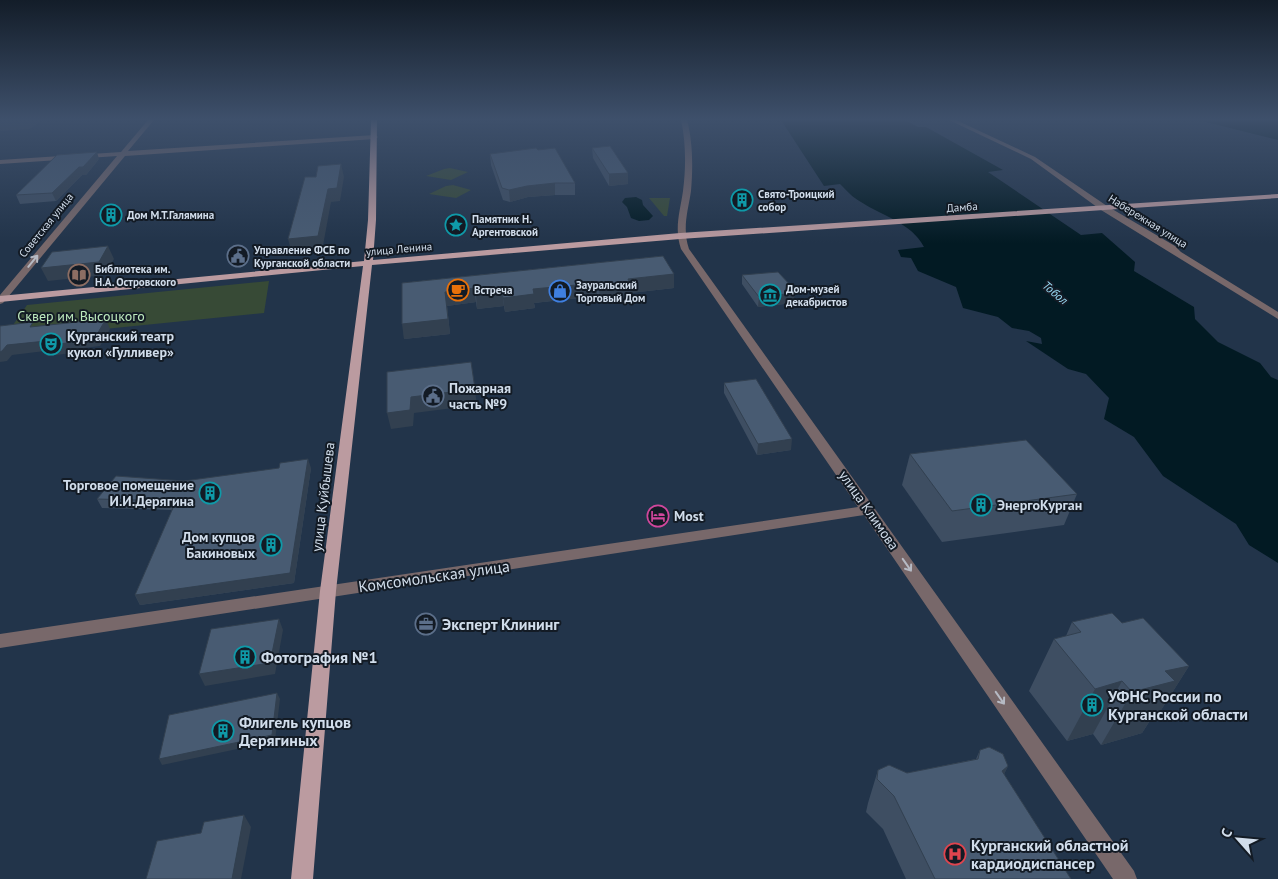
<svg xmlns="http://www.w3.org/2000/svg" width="1278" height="879" font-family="'PT Sans',sans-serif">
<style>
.green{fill:#374a36}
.water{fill:#021a23}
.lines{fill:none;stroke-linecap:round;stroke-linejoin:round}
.minor{fill:#78686a;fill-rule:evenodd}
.major{fill:#bb9ba0;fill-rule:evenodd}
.wall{fill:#3e4e62}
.shaded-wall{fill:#324050}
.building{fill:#485b72;stroke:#324050}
.oneway{stroke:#b6bac4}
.labels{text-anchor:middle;stroke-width:4;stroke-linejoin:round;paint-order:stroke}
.far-poi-label{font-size:11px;font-weight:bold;fill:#d1ddeb;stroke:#131b25;text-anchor:start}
.far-street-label{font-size:11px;fill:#d1ddeb;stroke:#131b25}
.far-water-label{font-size:12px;font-style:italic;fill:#98d8f2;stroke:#131b25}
.park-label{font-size:14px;fill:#bde9bd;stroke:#131b25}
.poi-label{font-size:14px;font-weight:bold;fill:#d1ddeb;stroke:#131b25;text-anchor:start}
.street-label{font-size:14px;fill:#d1ddeb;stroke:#131b25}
.near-street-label{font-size:16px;fill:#d1ddeb;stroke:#131b25}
.near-poi-label{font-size:16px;font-weight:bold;fill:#d1ddeb;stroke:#131b25;text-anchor:start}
</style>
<rect width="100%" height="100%" fill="#22344a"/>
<g class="green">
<path d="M450,168L468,172L451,180L426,176L444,169Z"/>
<path d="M453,185L471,190L456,198L429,194L446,186Z"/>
<path d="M649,198H670L667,216H664Z"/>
<path d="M269,281L264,313L35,336L6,335L27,305Z"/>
</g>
<g class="water">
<path d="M781,120H905L918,127H926L1003,170L988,172L1081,235L1102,233L1135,262L1134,271L1194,307L1195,319L1218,342L1260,363L1271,377L1278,380V563L1249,545L1236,524L1163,476L1134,437L1104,419L1109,398L1086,374L1068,369L1026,341L1042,344L1041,338L1029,331L1012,328L998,317L963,308L956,287L918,271L911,258L901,257L898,250L924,247C912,223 882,216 861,202C853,198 846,190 840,184L824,186Z"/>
<path d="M1198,120H1270L1278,122V140Z"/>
<path d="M636,197L642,200L643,205L653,216L649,220L639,221L631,218L627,207L622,202L625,198Z"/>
</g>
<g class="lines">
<g class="minor">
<path d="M148,120H154L128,151L375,135L378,137L375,139L125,156L3,303L0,304V295L117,156L0,164V160L121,152Z"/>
<path d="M681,120H687C693,142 693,168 691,191C688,211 682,228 689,249L1134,871L1137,879H1113L864,515L0,648V634L858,507L681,249C674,228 680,212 683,191C686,168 686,142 681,120Z"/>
<path d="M949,120H956L1035,157L1107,206L1175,246L1181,252L1278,312V319L1101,210L1031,159Z"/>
</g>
<path class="major" d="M371,120H377L376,220L373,260L680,233L1278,194V198L680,239L372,265L336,591L313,879H291L320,591L363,266L0,302V296L364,261L368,220Z"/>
</g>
<g class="wall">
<path d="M592,148L628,184L609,186L593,158Z"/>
<path d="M490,154L575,183V195H555L528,197L510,202L503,200L491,165Z"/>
<path d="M99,159L86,175H82L56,201L20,204L16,195Z"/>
<path d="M663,256L674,288L630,293V297L600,301L597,296L534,303L535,308L505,312L504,306L477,309L476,302L447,306L450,334L404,339L402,283Z"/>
<path d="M742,275L793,288V291L795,293L793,303L758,307L742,284Z"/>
<path d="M724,383L791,450L757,455L724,393Z"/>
<path d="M910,454L1077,494L1064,525L942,542L902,485Z"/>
<path d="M311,468L294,583L140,605L135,595L172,510L102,508L97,499L184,481Z"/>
<path d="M1072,622L1122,623L1189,666L1156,718L1151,719L1142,733L1101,745L1093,734L1067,741L1029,691L1054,639L1066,636Z"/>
<path d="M980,750L1008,766L1004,774L1071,879H906L883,829L866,812L868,803L878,770L907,773L976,759Z"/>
</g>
<g class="shaded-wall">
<path d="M0,120H42L30,129L0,131Z"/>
<path d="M97,152L99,159L86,175H82L56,201L52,193L79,167Z"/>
<path d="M341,164L344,177L340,201L331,202L322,251L292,254L288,239Z"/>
<path d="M628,173V184L609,186V174Z"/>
<path d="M555,183V195L528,197L510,202L509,190L527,186Z"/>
<path d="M108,246L114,259L105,275L48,281L41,268Z"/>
<path d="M674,274V288L630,293V297L600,301L599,287L628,279Z"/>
<path d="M597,283V296L534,303L535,308L505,312L503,298L533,289Z"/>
<path d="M474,288L476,302L447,306L450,334L404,339L402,324L445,292Z"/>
<path d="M502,292L504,306L477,309L476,295Z"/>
<path d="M795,293L793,303L758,307L759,297Z"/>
<path d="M106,319L110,329L100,346L75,349L72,353L47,356L45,351L12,355L7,361L0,362V352L7,345L70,339Z"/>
<path d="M471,362L477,405L414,413L413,426L391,429L387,413L411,397Z"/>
<path d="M792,439L791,450L757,455L758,444Z"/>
<path d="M308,459L311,468L294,583L140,605L135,595Z"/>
<path d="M279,619L283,630L275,674L205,686L199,674Z"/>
<path d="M1189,666L1156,718L1151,719L1142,733L1101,745L1132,692L1165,671Z"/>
<path d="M1122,681L1093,734L1067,741L1095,689Z"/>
<path d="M277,693L280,699L275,741L162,765L159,759Z"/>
<path d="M1008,766L992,799L1002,771Z"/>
<path d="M244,815L251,827L241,879H232Z"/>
</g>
<g class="building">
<path d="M610,146L628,173L609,174L592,148Z"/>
<path d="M536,148L538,150L555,148L575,183H555L527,186L509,190L502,188L490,154Z"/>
<path d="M97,152L83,167H79L52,193L16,195L57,155Z"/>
<path d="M341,164L337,188L328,189L318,236L288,239L305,177H316L318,166Z"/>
<path d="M108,246L99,262L41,268L52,252Z"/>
<path d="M663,256L674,274L628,279L630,284L599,287L597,283L533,289L534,294L503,298L502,292L476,295L474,288L445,292L448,319L402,324V283Z"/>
<path d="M778,272L793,288L791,289L795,293L759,297L742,275Z"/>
<path d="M106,319L96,336L70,339L67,343L42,346L46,341L7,345L2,351L0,352V326L33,322L30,327Z"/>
<path d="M471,362L475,389L411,397L410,410L387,413V372Z"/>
<path d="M756,379L792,439L758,444L724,383Z"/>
<path d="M1026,440L1077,494L952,511L910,454Z"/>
<path d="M308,459L290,573L135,595L176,501L97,499L116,476L184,481L279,468L280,463Z"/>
<path d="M1112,613L1122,623L1143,618L1189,666L1165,671L1175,681L1132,692L1122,681L1095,689L1054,639L1081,632L1072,622Z"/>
<path d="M279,619L270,663L199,674L211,629Z"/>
<path d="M277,693L272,735L159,759L169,715Z"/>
<path d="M989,747L1003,754L1008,766L1002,771L1071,879H935L894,796L877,779L878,770L889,765L907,773L978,759L980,750Z"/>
<path d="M244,815L232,879H146L157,841L201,833L204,822Z"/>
</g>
<defs><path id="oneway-shaft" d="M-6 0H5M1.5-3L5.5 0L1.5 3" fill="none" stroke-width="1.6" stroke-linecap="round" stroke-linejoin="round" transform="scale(1.25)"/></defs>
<g class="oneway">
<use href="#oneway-shaft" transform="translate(33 261) rotate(-51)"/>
<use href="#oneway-shaft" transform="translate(907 565) rotate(55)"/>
<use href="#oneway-shaft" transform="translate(1000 698) rotate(55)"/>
</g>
<linearGradient id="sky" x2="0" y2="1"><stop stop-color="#131d29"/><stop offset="0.49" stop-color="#3e506b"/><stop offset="1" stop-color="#3e506b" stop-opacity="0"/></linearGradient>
<rect width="1278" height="243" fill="url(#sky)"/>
<defs>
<g id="building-ring" transform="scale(1.125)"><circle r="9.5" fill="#131b25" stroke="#0f9aa8" stroke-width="1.5"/><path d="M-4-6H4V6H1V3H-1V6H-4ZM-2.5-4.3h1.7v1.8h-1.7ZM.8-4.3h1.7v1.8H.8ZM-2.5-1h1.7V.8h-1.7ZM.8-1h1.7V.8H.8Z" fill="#0f9aa8"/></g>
<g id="sight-ring" transform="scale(1.125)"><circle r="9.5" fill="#131b25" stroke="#0f9aa8" stroke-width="1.5"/><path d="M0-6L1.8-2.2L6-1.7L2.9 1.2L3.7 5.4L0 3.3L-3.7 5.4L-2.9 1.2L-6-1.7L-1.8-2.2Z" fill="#0f9aa8"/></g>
<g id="civic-ring" transform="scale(1.125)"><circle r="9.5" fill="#131b25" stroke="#5c6f8a" stroke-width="1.5"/><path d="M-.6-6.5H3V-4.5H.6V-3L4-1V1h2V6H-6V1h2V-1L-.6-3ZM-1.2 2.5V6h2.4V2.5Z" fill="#5c6f8a"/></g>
<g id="library-ring" transform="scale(1.125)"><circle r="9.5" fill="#131b25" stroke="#8d6e63" stroke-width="1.5"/><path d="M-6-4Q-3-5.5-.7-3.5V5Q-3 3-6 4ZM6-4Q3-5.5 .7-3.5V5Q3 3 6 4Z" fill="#8d6e63"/></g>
<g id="cafe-ring" transform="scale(1.125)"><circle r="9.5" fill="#131b25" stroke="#e8710a" stroke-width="1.5"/><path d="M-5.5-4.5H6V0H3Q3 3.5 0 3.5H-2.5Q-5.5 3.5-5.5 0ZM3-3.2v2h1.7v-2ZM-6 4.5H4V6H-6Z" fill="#e8710a"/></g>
<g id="shop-ring" transform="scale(1.125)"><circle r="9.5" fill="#131b25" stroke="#3f7fe0" stroke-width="1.5"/><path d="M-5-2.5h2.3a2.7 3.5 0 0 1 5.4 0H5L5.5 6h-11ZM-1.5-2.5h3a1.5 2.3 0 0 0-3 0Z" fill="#3f7fe0"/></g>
<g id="museum-ring" transform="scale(1.125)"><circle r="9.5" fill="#131b25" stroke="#0f9aa8" stroke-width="1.5"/><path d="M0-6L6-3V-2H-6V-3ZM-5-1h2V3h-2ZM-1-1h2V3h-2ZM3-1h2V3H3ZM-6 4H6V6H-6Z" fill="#0f9aa8"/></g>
<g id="theatre-ring" transform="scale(1.125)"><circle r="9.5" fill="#131b25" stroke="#0f9aa8" stroke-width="1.5"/><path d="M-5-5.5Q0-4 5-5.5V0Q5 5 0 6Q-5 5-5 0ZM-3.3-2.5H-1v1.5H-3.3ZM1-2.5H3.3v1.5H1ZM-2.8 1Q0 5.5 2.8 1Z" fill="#0f9aa8"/></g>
<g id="hotel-ring" transform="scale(1.125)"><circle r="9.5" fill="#131b25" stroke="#d1479c" stroke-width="1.5"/><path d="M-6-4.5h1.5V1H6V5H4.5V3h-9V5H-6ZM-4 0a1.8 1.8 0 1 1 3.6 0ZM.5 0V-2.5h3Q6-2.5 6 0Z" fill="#d1479c"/></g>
<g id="office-ring" transform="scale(1.125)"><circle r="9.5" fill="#131b25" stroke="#5c6f8a" stroke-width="1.5"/><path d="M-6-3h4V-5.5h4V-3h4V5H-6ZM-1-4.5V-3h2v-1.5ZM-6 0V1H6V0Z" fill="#5c6f8a"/></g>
<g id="hospital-ring" transform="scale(1.125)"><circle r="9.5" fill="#131b25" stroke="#e0444e" stroke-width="1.5"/><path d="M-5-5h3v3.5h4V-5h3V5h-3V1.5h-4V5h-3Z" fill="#e0444e"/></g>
</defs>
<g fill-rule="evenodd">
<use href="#building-ring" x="742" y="200"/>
<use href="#building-ring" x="111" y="215"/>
<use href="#sight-ring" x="456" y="225"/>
<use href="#civic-ring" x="238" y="256"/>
<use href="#library-ring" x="79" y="275"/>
<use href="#cafe-ring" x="458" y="290"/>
<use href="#shop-ring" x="560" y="291"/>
<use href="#museum-ring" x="770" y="295"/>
<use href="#theatre-ring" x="51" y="344"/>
<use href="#civic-ring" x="433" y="396"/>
<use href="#building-ring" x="210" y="493"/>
<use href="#building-ring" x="981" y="505"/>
<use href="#hotel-ring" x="658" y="516"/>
<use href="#building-ring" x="271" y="545"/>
<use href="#office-ring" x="426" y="624"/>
<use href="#building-ring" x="245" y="657"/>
<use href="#building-ring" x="1092" y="705"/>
<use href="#building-ring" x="223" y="731"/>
<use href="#hospital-ring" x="955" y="854"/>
</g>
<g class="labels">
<g class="far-poi-label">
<text x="758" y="198">Свято-Троицкий<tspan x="758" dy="13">собор</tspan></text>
<text x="127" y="219">Дом М.Т.Галямина</text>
<text x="472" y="223">Памятник Н.<tspan x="472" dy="13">Аргентовской</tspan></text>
<text x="254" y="254">Управление ФСБ по<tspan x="254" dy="13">Курганской области</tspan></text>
<text x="95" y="273">Библиотека им.<tspan x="95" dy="13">Н.А. Островского</tspan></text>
<text x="576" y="289">Зауральский<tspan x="576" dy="13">Торговый Дом</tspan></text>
<text x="786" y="293">Дом-музей<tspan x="786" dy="13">декабристов</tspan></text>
<text x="474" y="294">Встреча</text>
</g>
<g class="far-street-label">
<text transform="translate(962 207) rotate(-4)" y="4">Дамба</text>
<text transform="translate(1148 221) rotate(32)" y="4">Набережная улица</text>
<text transform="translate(46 225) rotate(-51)" y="4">Советская улица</text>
<text transform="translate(399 249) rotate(-5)" y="4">улица Ленина</text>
</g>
<g class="far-water-label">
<text transform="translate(1055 293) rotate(40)" y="4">Тобол</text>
</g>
<g class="park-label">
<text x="81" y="321">Сквер им. Высоцкого</text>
</g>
<g class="poi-label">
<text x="67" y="341">Курганский театр<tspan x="67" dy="16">кукол «Гулливер»</tspan></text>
<text x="449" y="393">Пожарная<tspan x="449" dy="16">часть №9</tspan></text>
<text x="194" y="490" text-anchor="end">Торговое помещение<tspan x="194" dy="16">И.И.Дерягина</tspan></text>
<text x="997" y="510">ЭнергоКурган</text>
<text x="674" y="521">Most</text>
<text x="255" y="542" text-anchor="end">Дом купцов<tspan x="255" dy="16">Бакиновых</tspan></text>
</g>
<g class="street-label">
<text transform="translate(323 497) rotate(-83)" y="5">улица Куйбышева</text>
<text transform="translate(869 510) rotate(55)" y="5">улица Климова</text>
</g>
<g class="near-street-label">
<text transform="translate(434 576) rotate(-8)" y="6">Комсомольская улица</text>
</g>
<g class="near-poi-label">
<text x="442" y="630">Эксперт Клининг</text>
<text x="261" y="663">Фотография №1</text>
<text x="1108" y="702">УФНС России по<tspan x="1108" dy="18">Курганской области</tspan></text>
<text x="239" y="728">Флигель купцов<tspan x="239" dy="18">Дерягиных</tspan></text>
<text x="971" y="851">Курганский областной<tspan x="971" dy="18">кардиодиспансер</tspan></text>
</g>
</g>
<g transform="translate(1238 839) rotate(297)" stroke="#131b25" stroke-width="4" paint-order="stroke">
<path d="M0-4L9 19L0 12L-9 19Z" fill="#d1ddeb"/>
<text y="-8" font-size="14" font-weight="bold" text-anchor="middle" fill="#d1ddeb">С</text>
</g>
</svg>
